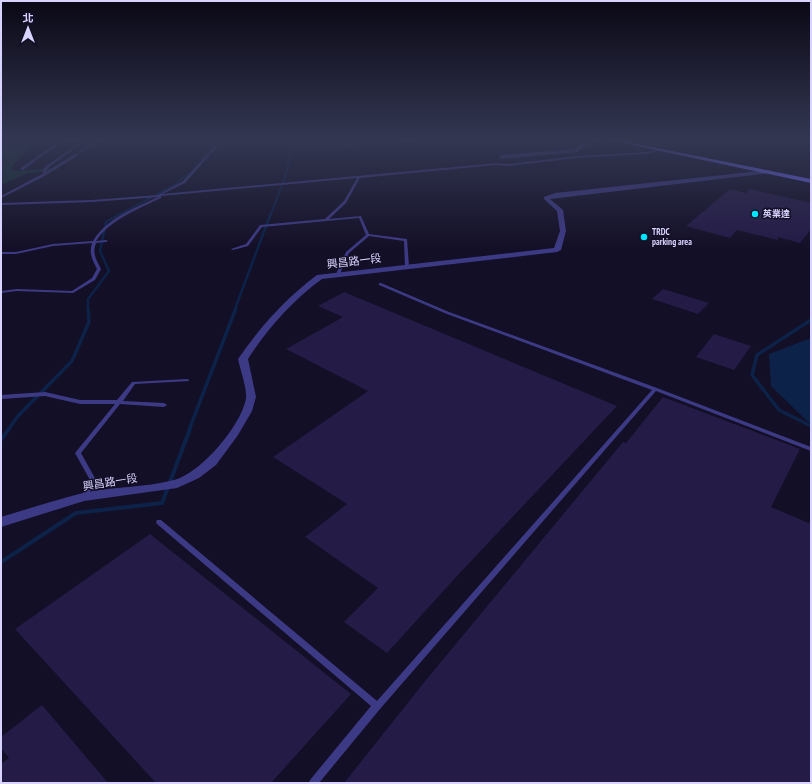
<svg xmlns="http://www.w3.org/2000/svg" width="812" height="784" font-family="'PT Sans Narrow','Noto Sans TC',sans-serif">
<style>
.green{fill:#12302f}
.water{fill:#0c2248}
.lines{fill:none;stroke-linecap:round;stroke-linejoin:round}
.stream-far3{stroke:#0c2248;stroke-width:2}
.stream-far2{stroke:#0c2248;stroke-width:2.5}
.stream-far1{stroke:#0c2248;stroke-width:3.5}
.stream{stroke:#0c2248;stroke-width:4}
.building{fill:#241b47}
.service{fill:#3d3a85;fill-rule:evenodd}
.minor{fill:#3d3a85;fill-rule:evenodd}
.secondary{fill:#6f6bff;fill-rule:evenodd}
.poi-dot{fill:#00e5ff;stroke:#130f26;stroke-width:1.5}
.labels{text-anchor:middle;stroke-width:3;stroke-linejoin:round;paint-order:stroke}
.far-poi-label{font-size:9px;font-weight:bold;fill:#d9d4ff;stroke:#130f26;text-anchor:start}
.street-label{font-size:11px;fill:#d9d4ff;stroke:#130f26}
</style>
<rect width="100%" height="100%" fill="#130f26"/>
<path class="green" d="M1,140H35L11,168L14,171L59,168L54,171L28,173L1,185Z"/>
<path class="water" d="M808,339H811V423L808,422L771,386L769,354Z"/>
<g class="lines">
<g class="stream-far3">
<path d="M807,140L811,141"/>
<path d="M290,151L414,140"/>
<path d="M121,214L174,185L192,171L218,140"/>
<path d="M271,214L285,177L294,140"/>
</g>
<g class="stream-far2">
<path d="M88,309V299L109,271L100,251L106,222L122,213"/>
<path d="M235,309L271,213"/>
</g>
<g class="stream-far1">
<path d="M811,320L757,355L752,375L779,410L811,426"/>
<path d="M8,430L18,416L72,361L89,322L88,308"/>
<path d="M189,430L236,308"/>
</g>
<g class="stream">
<path d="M1,440L9,429"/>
<path d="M1,562L76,513L162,503L190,429"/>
</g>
</g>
<g class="building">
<path d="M730,189L746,193L750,189L811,203V229L800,243L778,237V240L737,230L730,238L686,226Z"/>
<path d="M663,289L709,303L698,314L652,299Z"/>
<path d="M344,292L617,406L458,575L387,653L344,622L378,588L305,537L347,504L273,457L368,391L286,349L343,317L318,306Z"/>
<path d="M714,334L751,346L734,370L696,357Z"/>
<path d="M663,397L800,449L771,507L811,524V783H344L426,680L623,442L626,443Z"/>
<path d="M150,534L351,694L271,783H156L15,629Z"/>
<path d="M42,705L108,783H1V764L9,758L1,748V737Z"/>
</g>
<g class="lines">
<g class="service">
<path d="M43,140C45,140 46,141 48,141C53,142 60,141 64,140V141L86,140L48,168L45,171L46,172L75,154H77V156L41,178L1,198V196L44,173L42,171L46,166L81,142H61L23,170H21V168L58,142L48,143Z"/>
<path d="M98,140H100L82,152L80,151Z"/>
<path d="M221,140H223L185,183L162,194L497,163L507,164L577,156L646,152L661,149L662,150L646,154L577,158L507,166L497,165L360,178L346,203L329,219L361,216L369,234L407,239L409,266L407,267L405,266L404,241L369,236L349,253L340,274L338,275L336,274L346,252L366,235L359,218L262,227L248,246L233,250L231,249L246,244L260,225L325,219L344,201L357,178L161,196V198C138,209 111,219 96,241L106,240L108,241L106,242L96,243C92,254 96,259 101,269L95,280L73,293L17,291L1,293V291L17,289L72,291L92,278L97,269C92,259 89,254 92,243L53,246L16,254H1V252H16L53,244L93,241C107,218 135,208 158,197L92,202L1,205V203L92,200L158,195L183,181Z"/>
<path d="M379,283H381L449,312L657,388L811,447V451L656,391L380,709L319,783H309L310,780L371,706L157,524L156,522L157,520H161L377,701L652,390L447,314L379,285Z"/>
<path d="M187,379L189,380V381L135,384L123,401L164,403L167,405L164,407L120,404L81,453L96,480L86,499H82L81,497L90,480L75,453L115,404H80L45,396L1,399V395L45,392L80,400H117L132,382Z"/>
</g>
<g class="minor">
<path d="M590,140H596L581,148L578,152L502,159L499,157L502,155L576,149L577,146Z"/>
<path d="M769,170L772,172L771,173L550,199L563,210L566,231L561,250L557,252L322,279C293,300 267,329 248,359L256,397L252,411L238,435L216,465L199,478L177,488L84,501L1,527V517C28,509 55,500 83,493C113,486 144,488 174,480C200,474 242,425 246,398C247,388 240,369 238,359C260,327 286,298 317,275L554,248L560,231L557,211L544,199V197L555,193Z"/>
</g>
<path class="secondary" d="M609,140H617L811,179V183Z"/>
</g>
<linearGradient id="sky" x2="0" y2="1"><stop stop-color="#0a0815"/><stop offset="0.56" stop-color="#333752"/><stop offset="1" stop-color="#333752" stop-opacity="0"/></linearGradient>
<rect width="812" height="249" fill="url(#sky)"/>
<g class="poi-dot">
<circle cx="755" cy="214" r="4"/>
<circle cx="644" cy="237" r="4"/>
</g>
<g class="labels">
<g class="far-poi-label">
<text x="763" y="217">英業達</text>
<text x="652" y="235">TRDC<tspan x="652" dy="10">parking area</tspan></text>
</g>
<g class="street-label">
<text transform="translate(354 261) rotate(-7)" y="4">興昌路一段</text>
<text transform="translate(110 482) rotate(-9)" y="4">興昌路一段</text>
</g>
</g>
<rect width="812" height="784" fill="none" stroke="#d9d4ff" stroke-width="4"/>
<g transform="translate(28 28)" stroke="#130f26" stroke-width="3" paint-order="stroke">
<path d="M0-3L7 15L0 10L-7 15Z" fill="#d9d4ff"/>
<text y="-6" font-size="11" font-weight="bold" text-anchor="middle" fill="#d9d4ff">北</text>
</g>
</svg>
